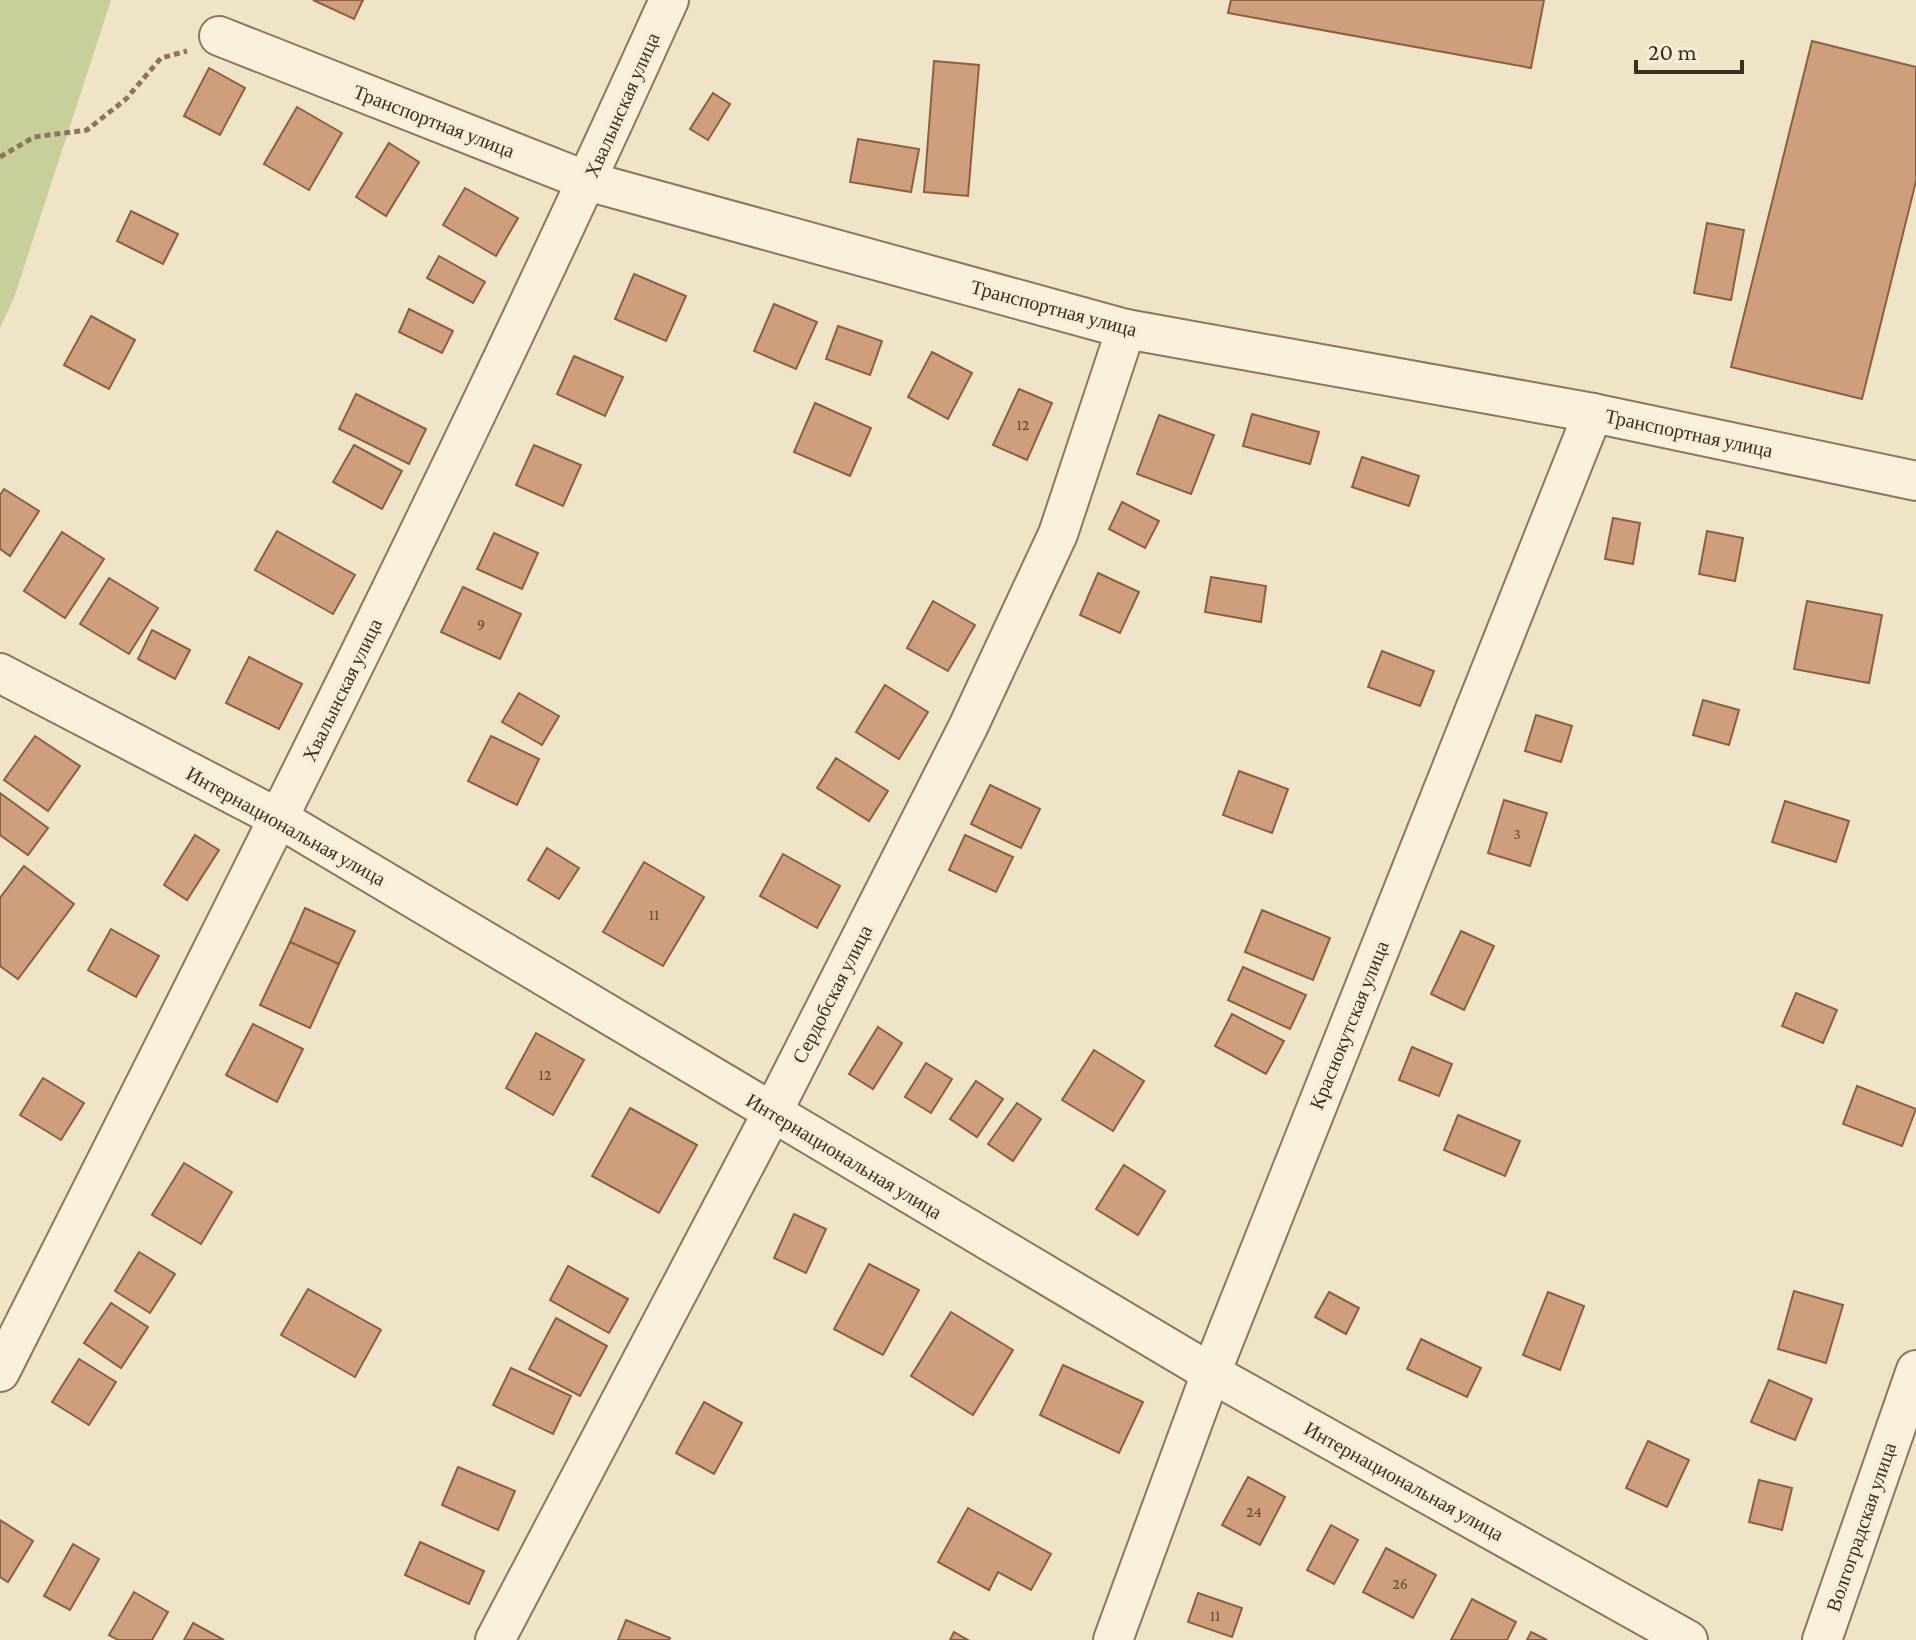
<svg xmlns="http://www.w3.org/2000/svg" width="1916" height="1640" font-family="'Crimson Pro',serif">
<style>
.green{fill:#c9cf9b}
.building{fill:#cf9f7d;stroke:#8d5f41;stroke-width:2}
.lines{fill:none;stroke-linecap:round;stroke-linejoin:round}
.minor-casing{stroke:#8d765c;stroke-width:42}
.path{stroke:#8d765c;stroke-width:5;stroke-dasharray:6 4;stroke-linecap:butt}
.minor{stroke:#faf1dc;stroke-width:38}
.labels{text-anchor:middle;stroke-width:7;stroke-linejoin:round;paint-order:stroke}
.number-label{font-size:16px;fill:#624a37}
.street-label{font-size:20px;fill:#3d2e20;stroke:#f7eed8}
</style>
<rect width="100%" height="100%" fill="#f0e4c8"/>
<path class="green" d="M0,0H111L14,298L0,328Z"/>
<g class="building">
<path d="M313,0H363L354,19Z"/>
<path d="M1231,0H1544L1531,68L1228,13Z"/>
<path d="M1812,41L1916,67V181L1862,399L1731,367Z"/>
<path d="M934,61L979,65L968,196L924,192Z"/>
<path d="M209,68L245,88L220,135L184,116Z"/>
<path d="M713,93L730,104L708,140L690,129Z"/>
<path d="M297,107L342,133L309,190L264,164Z"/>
<path d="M858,139L919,149L911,192L850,182Z"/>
<path d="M389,143L419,162L386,216L356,197Z"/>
<path d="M465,188L518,218L496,256L443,225Z"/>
<path d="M131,211L178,234L163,264L117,241Z"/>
<path d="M1707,223L1744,230L1731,300L1694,293Z"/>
<path d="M439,256L485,282L473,303L427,278Z"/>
<path d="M634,274L686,296L666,341L615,319Z"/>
<path d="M774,304L817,322L796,369L754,351Z"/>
<path d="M409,309L453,331L442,353L399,332Z"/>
<path d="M91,316L135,340L109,389L64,365Z"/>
<path d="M838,326L882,341L870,375L826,359Z"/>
<path d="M932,352L972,373L948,419L908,397Z"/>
<path d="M574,356L623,377L605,416L557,394Z"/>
<path d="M1019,389L1052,403L1027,460L993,445Z"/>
<path d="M356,394L426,429L409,464L339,429Z"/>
<path d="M815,403L871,428L850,476L794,452Z"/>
<path d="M1252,414L1319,432L1310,464L1243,446Z"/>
<path d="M1159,415L1214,435L1191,494L1137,474Z"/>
<path d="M354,445L402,471L382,509L333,482Z"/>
<path d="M534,445L581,465L563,506L516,485Z"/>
<path d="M1362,457L1419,476L1409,506L1352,487Z"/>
<path d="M4,489L39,511L10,556L0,549V495Z"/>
<path d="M1122,502L1159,521L1145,548L1109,529Z"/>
<path d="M1613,518L1640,523L1633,564L1605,559Z"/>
<path d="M277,531L355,575L333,614L255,570Z"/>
<path d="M1707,531L1743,538L1735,581L1699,574Z"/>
<path d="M62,532L104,559L65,618L24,591Z"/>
<path d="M494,533L538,553L522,589L477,569Z"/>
<path d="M1098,573L1139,592L1120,633L1080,615Z"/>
<path d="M1211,577L1266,586L1261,622L1205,612Z"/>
<path d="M109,578L158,608L129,654L80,624Z"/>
<path d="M463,587L521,614L500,659L441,632Z"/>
<path d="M933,601L975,625L948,671L907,648Z"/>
<path d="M1807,601L1882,615L1869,683L1794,669Z"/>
<path d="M152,630L190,650L175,679L138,659Z"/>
<path d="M1382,651L1434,671L1420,706L1368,687Z"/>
<path d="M249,657L302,684L279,729L226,703Z"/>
<path d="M885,685L928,712L899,759L856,732Z"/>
<path d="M519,693L559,716L542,745L502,722Z"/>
<path d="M1703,700L1739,710L1729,745L1693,735Z"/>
<path d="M1536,715L1572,726L1561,762L1525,751Z"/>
<path d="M35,736L80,766L48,811L4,780Z"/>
<path d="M491,736L539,759L517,805L468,781Z"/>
<path d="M836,758L888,791L869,821L817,788Z"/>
<path d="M1239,771L1288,789L1272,833L1223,815Z"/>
<path d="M990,785L1040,809L1021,848L971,824Z"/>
<path d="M0,793L48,828L28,855L0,835Z"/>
<path d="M1504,800L1547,813L1530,866L1488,853Z"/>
<path d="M1785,801L1849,821L1836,862L1772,842Z"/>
<path d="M195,835L219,850L187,900L164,885Z"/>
<path d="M965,835L1013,857L996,892L949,870Z"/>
<path d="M547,848L579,868L559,899L528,880Z"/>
<path d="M783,854L840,886L817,928L760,896Z"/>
<path d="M644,862L704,897L663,966L603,932Z"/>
<path d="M24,866L74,904L18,979L0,966V898Z"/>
<path d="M305,908L355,931L339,964L290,942Z"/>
<path d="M1262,910L1330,938L1313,980L1245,952Z"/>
<path d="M111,929L159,956L136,997L88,970Z"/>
<path d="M1461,931L1494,946L1464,1010L1431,994Z"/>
<path d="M290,942L339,964L310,1028L260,1005Z"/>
<path d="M1243,967L1306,995L1290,1029L1228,1000Z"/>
<path d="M1796,993L1837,1010L1823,1043L1782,1026Z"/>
<path d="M1232,1014L1284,1041L1266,1074L1215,1046Z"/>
<path d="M253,1024L303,1049L277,1102L226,1075Z"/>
<path d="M878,1027L902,1043L873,1089L849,1074Z"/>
<path d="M536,1033L584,1060L553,1115L506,1088Z"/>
<path d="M1412,1047L1452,1064L1439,1096L1399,1080Z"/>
<path d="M1094,1050L1144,1081L1113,1131L1062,1100Z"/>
<path d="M926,1063L952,1079L931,1113L905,1097Z"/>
<path d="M43,1078L84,1103L61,1140L20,1115Z"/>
<path d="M976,1081L1003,1099L977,1137L950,1119Z"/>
<path d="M1857,1086L1916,1109L1902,1146L1843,1124Z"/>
<path d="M1017,1103L1041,1119L1013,1161L988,1144Z"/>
<path d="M630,1108L697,1145L659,1213L592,1176Z"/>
<path d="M1458,1115L1520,1141L1505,1176L1444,1150Z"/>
<path d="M184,1163L232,1192L201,1244L152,1215Z"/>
<path d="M1124,1165L1165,1191L1138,1235L1096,1209Z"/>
<path d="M794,1214L826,1229L806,1273L774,1258Z"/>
<path d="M139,1252L175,1274L150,1313L115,1291Z"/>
<path d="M869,1264L919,1290L883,1355L834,1329Z"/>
<path d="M568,1266L628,1299L609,1333L550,1300Z"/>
<path d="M308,1289L381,1330L355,1377L281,1335Z"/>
<path d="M1794,1291L1843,1305L1826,1363L1778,1349Z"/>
<path d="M1329,1292L1359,1308L1346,1334L1315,1317Z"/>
<path d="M1548,1292L1584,1306L1560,1370L1523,1355Z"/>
<path d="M111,1303L148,1327L121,1368L84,1343Z"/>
<path d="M951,1312L1013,1350L973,1415L911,1376Z"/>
<path d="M556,1318L607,1346L580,1396L529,1369Z"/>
<path d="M1421,1339L1481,1368L1467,1397L1407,1369Z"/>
<path d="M79,1359L116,1382L89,1425L52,1402Z"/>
<path d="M1063,1365L1143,1402L1119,1453L1040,1415Z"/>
<path d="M511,1368L571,1396L553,1434L493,1405Z"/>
<path d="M1769,1380L1812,1399L1795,1440L1751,1422Z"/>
<path d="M704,1402L742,1423L714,1474L676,1453Z"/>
<path d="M1648,1441L1689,1460L1667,1507L1626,1488Z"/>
<path d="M458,1467L515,1491L498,1530L442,1505Z"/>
<path d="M1248,1477L1285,1497L1260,1545L1222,1525Z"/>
<path d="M1759,1480L1792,1488L1782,1530L1749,1522Z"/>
<path d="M968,1508L1051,1554L1031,1590L998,1572L989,1590L938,1562Z"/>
<path d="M0,1520L33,1541L8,1582L0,1577Z"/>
<path d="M1331,1525L1358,1540L1334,1584L1307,1570Z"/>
<path d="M420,1542L484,1571L469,1604L405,1575Z"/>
<path d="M73,1544L99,1559L70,1610L44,1596Z"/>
<path d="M1386,1548L1436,1575L1413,1618L1363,1592Z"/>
<path d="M134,1592L168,1612L152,1640H118L109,1635Z"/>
<path d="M1198,1593L1242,1608L1232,1637L1188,1622Z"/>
<path d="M1472,1599L1516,1622L1507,1640H1451Z"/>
<path d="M626,1620L670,1638L669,1640H618Z"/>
<path d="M193,1623L224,1640H184Z"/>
<path d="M954,1632L968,1640H950Z"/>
<path d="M1531,1632L1547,1640H1527Z"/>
</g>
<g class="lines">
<g class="minor-casing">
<g id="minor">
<path d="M219,36L587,181L1126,329L1593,413L1916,481"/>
<path d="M0,673L280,819L1211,1373L1688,1640"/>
<path d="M0,1372C229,918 460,464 669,0"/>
<path d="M495,1640L772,1113L968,727L1058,534L1126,329"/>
<path d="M1113,1640L1211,1373L1593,413"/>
<path d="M1822,1640L1916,1370"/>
</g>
</g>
<path class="path" d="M0,157L34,137L87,130L126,99L161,58L187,51"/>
<use href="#minor" class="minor"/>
</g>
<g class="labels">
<g class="number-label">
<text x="1023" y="430">12</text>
<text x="481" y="629">9</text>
<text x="1517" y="839">3</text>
<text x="654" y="920">11</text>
<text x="545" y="1080">12</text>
<text x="1254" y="1517">24</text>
<text x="1400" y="1589">26</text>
<text x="1215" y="1621">11</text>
</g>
<g class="street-label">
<text transform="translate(622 105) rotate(-66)" y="7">Хвалынская улица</text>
<text transform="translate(434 121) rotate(21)" y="7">Транспортная улица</text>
<text transform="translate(1054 308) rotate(15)" y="7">Транспортная улица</text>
<text transform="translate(1689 433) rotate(12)" y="7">Транспортная улица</text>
<text transform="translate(342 690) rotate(-64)" y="7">Хвалынская улица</text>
<text transform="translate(286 826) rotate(29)" y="7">Интернациональная улица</text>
<text transform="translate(832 994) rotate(-63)" y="7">Сердобская улица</text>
<text transform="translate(1349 1025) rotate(-68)" y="7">Краснокутская улица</text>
<text transform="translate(844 1156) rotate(31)" y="7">Интернациональная улица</text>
<text transform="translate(1404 1481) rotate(29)" y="7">Интернациональная улица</text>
<text transform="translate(1861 1527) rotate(-71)" y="7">Волгоградская улица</text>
</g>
</g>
<path d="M1636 60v12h106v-12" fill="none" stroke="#3d2e20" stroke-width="4"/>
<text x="1648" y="60" font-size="24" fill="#3d2e20" stroke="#f7eed8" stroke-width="6" paint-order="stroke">20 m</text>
</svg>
